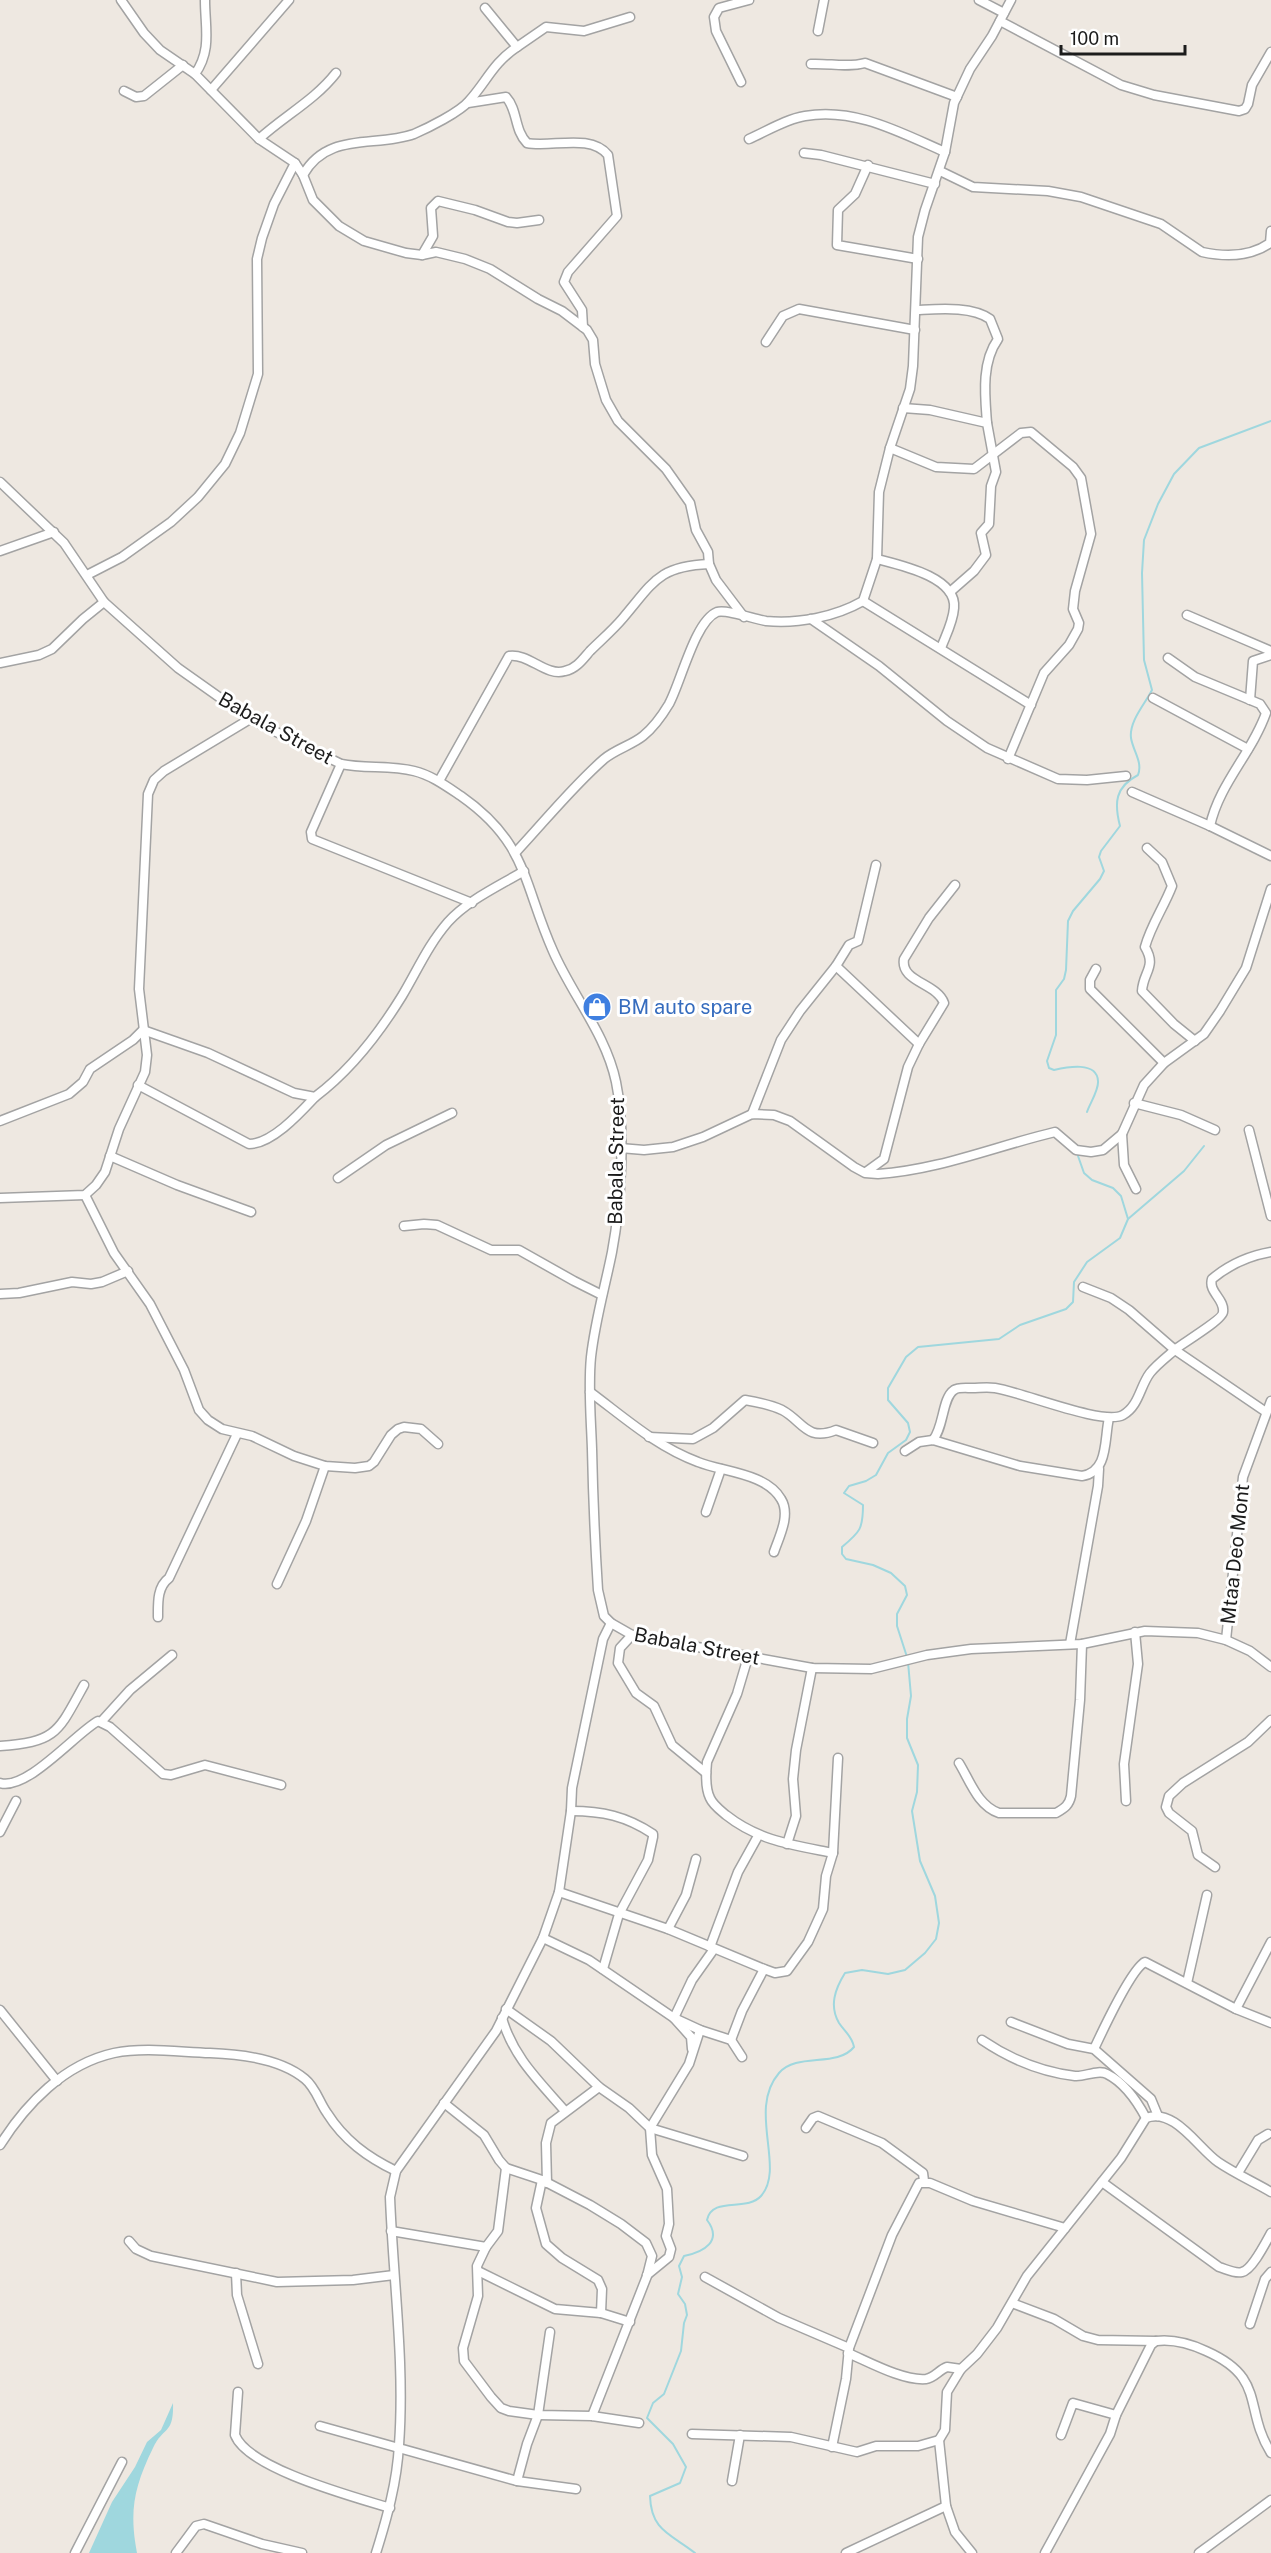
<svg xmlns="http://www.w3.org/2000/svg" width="1271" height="2553" font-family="'Public Sans',sans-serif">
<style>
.water{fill:#9fd7de}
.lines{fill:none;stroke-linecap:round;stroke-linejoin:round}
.stream{stroke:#9fd7de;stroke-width:2}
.minor-casing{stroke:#a3a3a3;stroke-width:11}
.minor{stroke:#fff;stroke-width:8}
.labels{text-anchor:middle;stroke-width:6;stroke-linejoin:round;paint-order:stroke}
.street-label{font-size:20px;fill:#1c1c1c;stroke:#fff}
.shop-label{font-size:20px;fill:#366cbe;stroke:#fff;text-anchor:start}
</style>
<rect width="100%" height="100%" fill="#eee8e1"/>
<path class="water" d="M173,2403C174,2435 163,2426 153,2448C134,2487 129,2511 137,2553H89L112,2502L135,2467L147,2442L161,2430Z"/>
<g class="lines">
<g class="stream">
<path d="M1087,1112C1090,1103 1099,1090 1098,1081C1097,1061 1067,1067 1054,1070L1049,1068L1047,1061L1056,1035V990L1064,979L1066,970L1068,921L1073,911L1100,879L1104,871L1099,857L1101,851L1120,826C1114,803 1115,787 1138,775C1143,762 1133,751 1131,738C1129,721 1145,704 1152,690L1144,660L1142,573L1144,540L1158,504L1174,474L1199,448L1271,421"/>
<path d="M1078,1156L1084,1173L1092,1180L1113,1188L1121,1196L1128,1219"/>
<path d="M907,1657L897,1626V1614L907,1595L905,1586L891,1573L873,1565L846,1559L842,1554V1547C860,1532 863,1529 863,1505L844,1493L849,1486L866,1481L876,1475L888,1453L906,1440L910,1432L908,1423L888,1400V1388L906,1357L918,1347L999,1339L1020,1325L1066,1309L1073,1302L1074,1282L1087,1262L1120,1238L1128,1219L1184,1171L1204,1146"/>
<path d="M695,2553C671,2534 651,2531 650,2496L680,2483L686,2467L673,2444L647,2418L653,2403L664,2394L681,2351L684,2323L687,2315L685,2304L678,2294L682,2277L679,2266L684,2256C704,2252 723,2241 707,2220C712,2196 747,2212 761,2196C786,2168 747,2110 779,2073C797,2052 837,2068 854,2047C852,2036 845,2032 839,2023C829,2006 835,1989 845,1973L862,1970L888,1974L905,1970L925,1953L936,1939L939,1923L935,1896L920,1861L912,1811L917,1792L918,1765L907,1738V1719L911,1696L908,1662"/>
</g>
<g class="minor-casing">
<g id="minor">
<path d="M121,0L144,33L160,50L195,74L259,139L295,163L303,175L313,200L339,226L364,241L406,253L422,255L436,252L465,259L490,269L538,299L562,311L587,330L593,340L595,364L606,400L618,421L666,469L690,503L696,530L708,552L709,564L716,580L744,617"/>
<path d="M979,0L1004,13"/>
<path d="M1000,21L1121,85L1154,95L1239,111L1245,109L1248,104L1252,85L1271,52"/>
<path d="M818,31L824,0"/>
<path d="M517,47L546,27L584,31L630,17"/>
<path d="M811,64C829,63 848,68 865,63L957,97"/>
<path d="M195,74C212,50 205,28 205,0"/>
<path d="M741,82L716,31L714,17L719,8L749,0"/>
<path d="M211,90L289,0"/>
<path d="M124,91L136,97L144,96L183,65"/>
<path d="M468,103L506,97C518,110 514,130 527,143C551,148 590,133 608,155L617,216L568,272L564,282L582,310L583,327"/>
<path d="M259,139C284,116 315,100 336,73"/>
<path d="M749,139C767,131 786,119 805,116C855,107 901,133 945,152"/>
<path d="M804,153L821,155L935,184"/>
<path d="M868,165L855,194L838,210L837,245L918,259"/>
<path d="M940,171L973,187L1048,191L1081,197L1161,224L1202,252C1225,257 1250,257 1270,243L1271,231"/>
<path d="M303,175C328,131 375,148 414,134C428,128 460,112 469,101C487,81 493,63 517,47L485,8"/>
<path d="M422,255L433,236L431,208L438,201L475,210L508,222L517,223L539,220"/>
<path d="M917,310C939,309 972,306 990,319L998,339C981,363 985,396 987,423"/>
<path d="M766,342L783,316L799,309L915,330"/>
<path d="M903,408L930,410L987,423L996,472L991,486L989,524L981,533L986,555L974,571L950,592"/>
<path d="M890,448L936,467L974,469L1021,433L1031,432L1073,467L1081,478L1091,534L1075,591L1073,609L1079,623L1078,629L1069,645L1044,673L1008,759"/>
<path d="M0,482L64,543L104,602L178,668L250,719L341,764C365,769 390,765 414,771C431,775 446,786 461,796C528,843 523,884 553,951C572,995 606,1034 616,1082C626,1130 621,1204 612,1252C605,1287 595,1321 591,1357C588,1387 591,1419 592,1449C593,1496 595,1543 598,1590L604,1616L611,1623L632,1635L812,1668L871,1669L927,1655L971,1649L1082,1644L1145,1631L1198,1633L1226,1640L1250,1651L1271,1667"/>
<path d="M0,551L54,532"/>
<path d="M877,559C900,565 957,577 954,608C953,622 946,635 941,648"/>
<path d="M87,575L122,557L171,522L198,497L225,464L240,433L258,374L257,259L262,238L274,204L295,163"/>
<path d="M863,601L1031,705"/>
<path d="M1187,615L1271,651"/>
<path d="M811,619L879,666L947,721L987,748L1058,779L1087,780L1126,776"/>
<path d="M1168,658L1195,677L1260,704L1266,713C1252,753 1219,784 1210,826"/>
<path d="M0,663L39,655L52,649L83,619L104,602"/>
<path d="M1153,698L1248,749"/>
<path d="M1250,700L1253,661L1271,655"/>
<path d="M341,764L311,832L312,839L472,903"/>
<path d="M439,781L509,656C529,653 546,677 565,671C576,669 583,659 590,651C601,640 613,630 623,618C653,583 658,566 709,564"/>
<path d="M1132,792L1210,826L1271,856"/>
<path d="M1147,848L1162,862L1172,886C1164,907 1151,925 1145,947C1157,967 1143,972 1142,991L1174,1024L1195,1041"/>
<path d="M516,852C545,821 572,787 604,759C616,749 632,745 643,736C653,728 663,714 669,704C681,682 695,621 717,612C726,609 754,619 766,621C798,624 835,617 863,601L877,559L879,492L890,448L910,389L913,366L918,237L925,210L945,152L954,103L970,69L992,36L1011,0"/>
<path d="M836,966L919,1044"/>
<path d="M1096,969L1090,980V989L1164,1063"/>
<path d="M138,1085L249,1144C272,1144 300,1113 315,1097"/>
<path d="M1134,1103L1181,1115L1215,1130"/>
<path d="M752,1114L781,1040L800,1011L836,966L849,945L858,941L876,865"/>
<path d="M0,1121L69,1094L83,1082L90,1069L133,1040L143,1030L208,1053L294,1093L315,1097C351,1070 378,1035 402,996C417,971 428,945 448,922C468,900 499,886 524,871"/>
<path d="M1249,1130L1271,1216"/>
<path d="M1122,1134L1124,1165L1136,1189"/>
<path d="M620,1148L644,1150L673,1147L703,1137L752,1114L774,1115L790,1121L854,1167L865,1173L878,1174C939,1170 996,1146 1055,1132L1076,1150L1091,1152L1103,1150L1122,1134L1144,1085L1164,1063L1204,1034L1220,1011L1246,968L1271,889"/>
<path d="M110,1156L177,1185L251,1212"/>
<path d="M866,1172L884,1159L908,1067L919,1044L944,1003C937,983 900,982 904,959L929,918L955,885"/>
<path d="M338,1178L386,1145L452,1113"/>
<path d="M85,1195L114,1253L150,1304L184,1370L199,1410L208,1420L222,1429L252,1436L294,1456L325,1466L355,1468L369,1466L374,1462L391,1435L398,1429L404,1427L421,1429L438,1444"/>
<path d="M0,1198L85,1195L96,1185L105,1172L119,1129L145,1072L147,1055L139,989L148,794L154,780L164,771L250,719"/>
<path d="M404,1226L424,1224L437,1225L491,1250H519L574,1281L602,1295"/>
<path d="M1083,1287L1111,1298L1129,1310L1175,1350L1266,1412"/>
<path d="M0,1294L19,1293L72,1282L91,1284L102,1282L128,1271"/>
<path d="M590,1392C625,1418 657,1447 698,1462C723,1472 766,1473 781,1499C791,1515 779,1537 774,1552"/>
<path d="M649,1437L693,1439L713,1428L745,1400C757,1402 771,1405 782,1410C803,1421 806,1442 836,1430L873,1443"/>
<path d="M933,1440C944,1427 942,1398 954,1390C958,1387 966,1388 972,1388C979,1388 987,1387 995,1388C1022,1392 1103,1426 1123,1415C1139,1406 1140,1386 1150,1373C1157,1364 1168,1356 1177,1348C1185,1342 1223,1319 1223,1312C1225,1299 1208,1292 1212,1279C1230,1264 1248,1256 1271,1252"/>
<path d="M905,1451L919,1442L933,1440L1020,1466L1082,1476C1109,1472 1104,1439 1109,1418"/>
<path d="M706,1512L721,1469"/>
<path d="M277,1584L306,1521L325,1466"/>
<path d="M158,1617C158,1603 157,1587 169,1578L237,1434"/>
<path d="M632,1635L620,1648L618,1663L636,1693L654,1706L672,1745L706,1773"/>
<path d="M1226,1640L1243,1477L1271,1401"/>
<path d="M1070,1644L1098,1486L1099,1469"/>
<path d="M748,1657L737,1694L707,1762C706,1772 705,1788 710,1798C713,1805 720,1810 726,1815C759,1841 793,1845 833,1853"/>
<path d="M101,1722L130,1690L172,1655"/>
<path d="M0,1746C57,1742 58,1732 84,1685"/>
<path d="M959,1763C970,1781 978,1806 999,1813H1056C1065,1808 1069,1805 1071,1796L1080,1700L1082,1644"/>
<path d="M0,1783C27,1791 76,1733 98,1721L110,1727L163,1774L171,1775L205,1765L281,1785"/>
<path d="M1126,1801L1124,1764L1138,1664L1135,1632"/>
<path d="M571,1811C602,1811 626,1816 653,1834V1837L648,1860L619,1914L603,1969"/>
<path d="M0,1832L16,1801"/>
<path d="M787,1844L796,1816L793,1779L796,1750L812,1668"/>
<path d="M1215,1867L1198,1855L1192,1831L1169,1813L1166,1807L1169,1796L1183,1783L1248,1742L1271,1720"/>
<path d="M559,1892L668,1929L764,1969L775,1973L787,1971L808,1942L823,1909L826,1876L833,1853L838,1758"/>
<path d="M668,1929L686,1895L696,1859"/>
<path d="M543,1938L589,1960L674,2018L700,2030L731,2040L742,2057"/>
<path d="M710,1947L738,1872L758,1836"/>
<path d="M1187,1983L1207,1895"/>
<path d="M506,2009L551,2041L599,2087L629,2108L650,2128L743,2156"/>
<path d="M1236,2009L1271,1942"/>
<path d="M0,2010L57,2081"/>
<path d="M502,2018C513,2057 539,2081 565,2111"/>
<path d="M1011,2022L1068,2044L1094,2049L1151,2099L1158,2116"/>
<path d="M731,2040L742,2011L764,1969"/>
<path d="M982,2040C1010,2059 1041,2072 1075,2076C1085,2077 1098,2069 1107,2074C1125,2083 1137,2101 1146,2118"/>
<path d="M692,2049L691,2037L674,2018L692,1980L714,1949"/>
<path d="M1094,2049C1102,2032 1131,1969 1145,1962L1236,2009L1271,2023"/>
<path d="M444,2103L484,2135L499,2160L506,2168L542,2180L590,2205L621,2224L646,2243L652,2256L647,2276L592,2416"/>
<path d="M806,2128L813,2118L818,2116L882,2143L923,2173L924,2181"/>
<path d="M0,2145C26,2104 64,2064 114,2053C144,2047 179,2052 210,2053C240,2054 280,2058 305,2079C316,2088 319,2102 327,2113C344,2140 367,2157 396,2171"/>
<path d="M506,2168L498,2231L486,2247L477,2266L478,2296L463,2348L464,2361L491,2397L501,2408L509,2411L538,2415L592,2416L639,2423"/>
<path d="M1238,2173L1258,2140L1268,2134"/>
<path d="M542,2180L536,2208L546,2244L562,2258L598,2280L602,2289L601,2313"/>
<path d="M1102,2182L1219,2267C1226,2269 1235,2274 1242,2272C1252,2270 1266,2242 1271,2233"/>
<path d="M547,2183L546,2143L551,2123L599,2087"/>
<path d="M391,2231L486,2247"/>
<path d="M129,2241L136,2249L151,2256L277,2282L353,2280L394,2275"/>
<path d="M478,2271L555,2309L601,2313L630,2322"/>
<path d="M236,2273L237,2295L258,2364"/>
<path d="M647,2275L669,2257L671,2249L666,2236L669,2224L667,2189L652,2155L650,2128L689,2064L700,2030"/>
<path d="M705,2277L779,2318L849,2348"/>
<path d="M1012,2303L1054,2319L1083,2336L1098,2340L1156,2341"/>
<path d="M1250,2324L1265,2279L1271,2272"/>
<path d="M848,2353C869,2362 903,2381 926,2379C934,2378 939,2370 947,2367L961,2369"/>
<path d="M238,2392L235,2435C248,2469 355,2497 390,2508"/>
<path d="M320,2426L517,2481L576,2489"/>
<path d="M692,2434L791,2437L857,2452L876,2446H918L939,2440L945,2430L947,2392L961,2369L977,2354L997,2328L1027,2276L1121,2158L1146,2118C1174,2107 1198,2148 1218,2162C1234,2173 1254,2182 1271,2192"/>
<path d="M1061,2435L1073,2403L1116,2415"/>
<path d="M939,2440L946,2506L955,2532L972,2553"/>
<path d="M832,2447L846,2379L849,2348L892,2235L919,2183H930L973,2201L1065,2228"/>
<path d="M517,2481L527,2444L538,2415L550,2332"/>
<path d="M732,2481L740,2435"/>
<path d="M75,2553L122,2462"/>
<path d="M176,2553L196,2526L204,2524L262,2544L302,2553"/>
<path d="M376,2553C387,2518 397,2482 399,2445C405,2363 393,2279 390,2197L396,2171L496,2031L543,1938L559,1892L571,1811L572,1788L603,1639L611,1623"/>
<path d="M846,2553L946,2506"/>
<path d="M1045,2553L1110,2434L1116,2415L1151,2345L1156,2341C1172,2339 1191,2344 1206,2351C1267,2378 1243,2408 1271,2453"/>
<path d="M1199,2553L1271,2500"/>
</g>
</g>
<use href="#minor" class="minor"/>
</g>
<defs>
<g id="shop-disc" transform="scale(1.5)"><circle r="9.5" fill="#3f7fe0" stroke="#fff"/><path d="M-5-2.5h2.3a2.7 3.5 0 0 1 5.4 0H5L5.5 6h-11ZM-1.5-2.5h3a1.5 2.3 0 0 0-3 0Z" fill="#fff"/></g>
</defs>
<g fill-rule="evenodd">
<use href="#shop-disc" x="597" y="1007"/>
</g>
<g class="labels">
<g class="street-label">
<text transform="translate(276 728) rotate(29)" y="7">Babala Street</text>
<text transform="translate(616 1161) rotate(-89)" y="7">Babala Street</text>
<text transform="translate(1235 1554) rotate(-84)" y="7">Mtaa Deo Mont</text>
<text transform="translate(697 1646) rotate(11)" y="7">Babala Street</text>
</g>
<g class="shop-label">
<text x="618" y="1014">BM auto spare</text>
</g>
</g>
<path d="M1061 45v9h124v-9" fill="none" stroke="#1c1c1c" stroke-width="3"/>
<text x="1070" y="45" font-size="18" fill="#1c1c1c" stroke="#ffffff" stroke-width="4.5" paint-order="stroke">100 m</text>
</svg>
